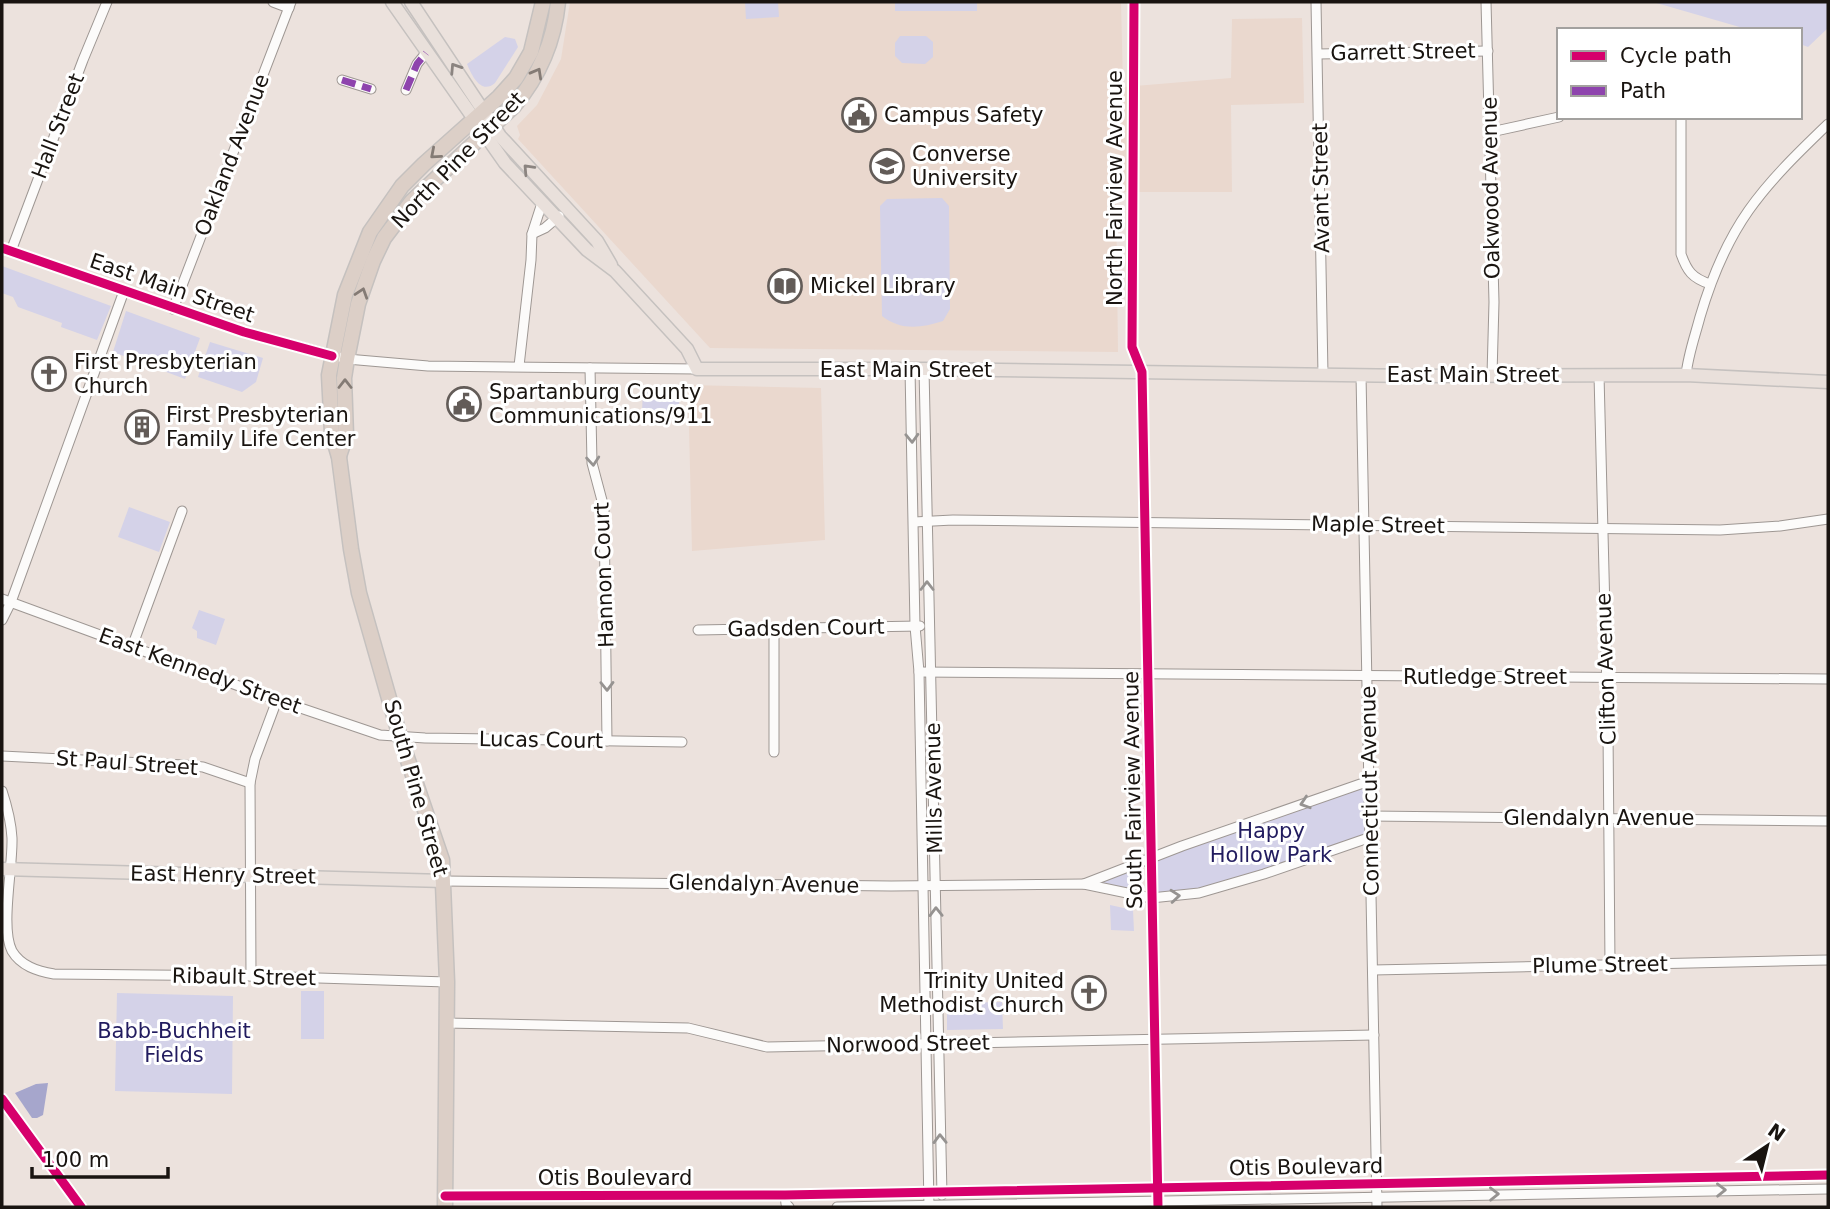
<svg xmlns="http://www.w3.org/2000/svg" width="1830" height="1209" font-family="'DejaVu Sans',sans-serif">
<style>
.built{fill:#ead8ce}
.green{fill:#d4d2e8}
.water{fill:#a6a6cc}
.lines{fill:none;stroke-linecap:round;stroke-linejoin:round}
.minor-casing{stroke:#9e9793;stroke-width:11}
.major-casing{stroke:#c5c1bf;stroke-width:15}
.highway-casing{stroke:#c5c1bf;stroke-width:17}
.minor{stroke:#fcfbfa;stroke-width:9}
.major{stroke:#e9e0db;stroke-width:12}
.highway{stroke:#dccfc7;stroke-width:14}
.quiet{stroke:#8e44ad;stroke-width:7;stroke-dasharray:14 7;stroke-linecap:butt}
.cycleway-casing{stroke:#fff;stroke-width:13}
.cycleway{stroke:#d6006c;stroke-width:9}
.oneway{stroke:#8b8480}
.oneway2{stroke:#847b75}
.oneway3{stroke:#969391}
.labels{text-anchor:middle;stroke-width:6;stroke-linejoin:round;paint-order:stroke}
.street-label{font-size:21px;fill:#191410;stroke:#fff}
.poi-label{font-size:21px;fill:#191410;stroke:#fff;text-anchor:start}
.park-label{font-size:21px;fill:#221c5f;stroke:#fff}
</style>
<rect width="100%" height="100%" fill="#ece2dd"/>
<g class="built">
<path d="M570,2H1121L1123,87L1231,78L1232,19L1302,18L1304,103L1231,105L1232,192H1116L1118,352L710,348L518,139L520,135L517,126L537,105L561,59Z"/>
<path d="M688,385L821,388L825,540L692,551Z"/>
</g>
<g class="green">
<path d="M745,2H778L779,17L746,19Z"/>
<rect x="895" y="2" width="82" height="9"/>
<path d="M1653,2H1828V28L1808,47L1800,44V30H1750Z"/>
<path d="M900,36H926L933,42V57L925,64L902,63L895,56V43Z"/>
<path d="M505,37L515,39L518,47L495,83C481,95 472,76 467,64Z"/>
<path d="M942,198L949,206L950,309L943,321C921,328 901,331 882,316L880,206L887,199Z"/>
<path d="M2,266L111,306L97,340L61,327L62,323L18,307L13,297L2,293Z"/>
<path d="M126,311L200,338L185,379L113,352Z"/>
<path d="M210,342L263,358L256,382L242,392L198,377Z"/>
<path d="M643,390L680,392L678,414L642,411Z"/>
<path d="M129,507L170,522L159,552L118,537Z"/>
<path d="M199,610L225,619L216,645L197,638V631L192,628Z"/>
<path d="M1369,781L1371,837L1199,893L1151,898V858Z"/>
<path d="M1131,869L1137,870L1142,875C1146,899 1116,887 1102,884L1101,882Z"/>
<path d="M1110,905L1133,910L1134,931L1111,930Z"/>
<rect x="301" y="991" width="23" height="48"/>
<path d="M117,993L233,996L232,1094L115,1091Z"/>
<path d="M1002,1002L1003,1029L947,1030V1003Z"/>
</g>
<path class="water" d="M48,1083L43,1115L37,1118H32L15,1093L36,1084Z"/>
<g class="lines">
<g class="minor-casing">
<g id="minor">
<path d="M273,2L289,8"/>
<path d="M1134,2L1132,347L1142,372L1158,1207"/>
<path d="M1316,2L1323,374"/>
<path d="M1486,2L1494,302L1492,375"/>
<path d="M1318,54L1488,51"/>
<path d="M342,80L371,89"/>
<path d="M406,90L417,64L426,53"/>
<path d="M1681,117V254C1687,271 1692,278 1710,284"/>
<path d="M1491,132L1559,117"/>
<path d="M532,234L545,228L559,216"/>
<path d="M2,248L244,332L347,359L428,366L697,369"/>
<path d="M11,251L83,60L107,2"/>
<path d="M173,309L291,2"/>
<path d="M519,366L531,260L532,234L542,203"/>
<path d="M590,368L592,463L604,508L607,741"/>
<path d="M910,369L915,626L919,672L929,1207"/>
<path d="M924,369L942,1195"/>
<path d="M1361,375L1377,1207"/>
<path d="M1599,375L1608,730L1610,964"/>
<path d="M1686,375C1688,355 1695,336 1700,317C1727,225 1760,189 1828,124"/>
<path d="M914,522L953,520L1720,530L1780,526L1828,519"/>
<path d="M2,599L277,700L380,735L425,738L682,742"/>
<path d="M2,620L11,602L124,291"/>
<path d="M698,630L920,626"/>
<path d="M774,630V752"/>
<path d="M132,647L182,511"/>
<path d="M919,672L1828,679"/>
<path d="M2,756L184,765L203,767L250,783"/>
<path d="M2,791C7,806 11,822 12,838C13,868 0,928 12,951C21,966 37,971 54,974L251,976L447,982"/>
<path d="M1370,816L1828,821"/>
<path d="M444,881L891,886L1084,884L1151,898L1199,893L1264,874L1371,837"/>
<path d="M1084,884L1182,846L1369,781"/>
<path d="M1373,970L1828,960"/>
<path d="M251,976L250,783L255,759L277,700"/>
<path d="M445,1023L688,1028L767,1047L1374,1035"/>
<path d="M785,1195L786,1204L789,1207"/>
<path d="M445,1196L785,1195L1828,1175"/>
<path d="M837,1207L1828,1189"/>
</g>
</g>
<g class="major-casing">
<g id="major">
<path d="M392,2L505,163L587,250L615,271L687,349L697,369H924L1413,376L1686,375L1828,382"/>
<path d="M411,2L500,136L597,241L611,265"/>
<path d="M2,869L444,881"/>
</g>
</g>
<g class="highway-casing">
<g id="highway">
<path d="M339,456L346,435L344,378L347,359L358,304L373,261L384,238L412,201L514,106C540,75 554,42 558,2"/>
<path d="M445,1207L447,982L442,860L400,737L359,593L351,549L339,457L332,433L329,375L345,295L370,232L402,186L424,164L499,97L516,78L531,52L543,2"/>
</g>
</g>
<use href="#minor" class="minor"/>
<use href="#major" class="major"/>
<use href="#highway" class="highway"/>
<g class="quiet">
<path d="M342,80L371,89"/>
<path d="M406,90L417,64L426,53"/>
</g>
<g class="cycleway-casing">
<g id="cycleway">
<path d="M1134,2L1132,347L1142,372L1158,1207"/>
<path d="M2,248L244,332L332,356"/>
<path d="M2,1099L81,1207"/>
<path d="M445,1196L785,1195L1828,1175"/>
</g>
</g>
<use href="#cycleway" class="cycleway"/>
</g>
<defs><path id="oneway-chevron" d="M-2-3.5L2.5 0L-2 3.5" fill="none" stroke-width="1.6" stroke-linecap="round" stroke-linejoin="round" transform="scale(1.75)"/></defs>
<g class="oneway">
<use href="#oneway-chevron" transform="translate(455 68) rotate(-123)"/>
<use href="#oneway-chevron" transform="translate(528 169) rotate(-133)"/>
</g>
<g class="oneway2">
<use href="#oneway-chevron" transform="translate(537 73) rotate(-61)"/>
<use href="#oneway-chevron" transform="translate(435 154) rotate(139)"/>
<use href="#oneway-chevron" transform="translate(362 293) rotate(-72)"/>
<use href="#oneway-chevron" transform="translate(345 384) rotate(-90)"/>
</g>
<g class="oneway3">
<use href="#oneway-chevron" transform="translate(912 438) rotate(88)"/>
<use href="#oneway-chevron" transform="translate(593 461) rotate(85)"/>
<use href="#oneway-chevron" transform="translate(927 586) rotate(-90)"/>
<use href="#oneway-chevron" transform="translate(607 686) rotate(89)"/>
<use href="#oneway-chevron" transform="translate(1305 803) rotate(162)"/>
<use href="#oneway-chevron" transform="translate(1175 896) rotate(-5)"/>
<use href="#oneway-chevron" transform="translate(936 912) rotate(-91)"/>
<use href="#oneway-chevron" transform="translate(940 1139) rotate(-91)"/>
<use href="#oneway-chevron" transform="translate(1721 1190) rotate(-1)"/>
<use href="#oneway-chevron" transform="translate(1494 1194) rotate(-1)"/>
</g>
<defs>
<g id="civic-ring" transform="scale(1.75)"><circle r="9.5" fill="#fff" stroke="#635c58" stroke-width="1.5"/><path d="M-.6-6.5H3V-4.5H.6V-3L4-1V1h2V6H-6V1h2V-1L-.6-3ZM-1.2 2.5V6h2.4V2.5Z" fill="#635c58"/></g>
<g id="university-ring" transform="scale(1.75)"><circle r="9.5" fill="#fff" stroke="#635c58" stroke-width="1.5"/><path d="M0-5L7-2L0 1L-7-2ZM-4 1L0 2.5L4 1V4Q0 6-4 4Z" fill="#635c58"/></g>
<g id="library-ring" transform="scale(1.75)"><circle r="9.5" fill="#fff" stroke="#635c58" stroke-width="1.5"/><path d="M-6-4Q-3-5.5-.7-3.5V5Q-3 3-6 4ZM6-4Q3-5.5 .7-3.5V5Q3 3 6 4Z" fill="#635c58"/></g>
<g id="church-ring" transform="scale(1.75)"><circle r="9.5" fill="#fff" stroke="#635c58" stroke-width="1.5"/><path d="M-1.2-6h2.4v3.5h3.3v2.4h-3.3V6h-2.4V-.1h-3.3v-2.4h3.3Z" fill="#635c58"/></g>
<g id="building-ring" transform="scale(1.75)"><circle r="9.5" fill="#fff" stroke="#635c58" stroke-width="1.5"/><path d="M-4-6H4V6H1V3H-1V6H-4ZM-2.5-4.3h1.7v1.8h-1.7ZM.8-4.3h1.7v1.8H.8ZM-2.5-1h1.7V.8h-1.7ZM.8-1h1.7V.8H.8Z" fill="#635c58"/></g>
</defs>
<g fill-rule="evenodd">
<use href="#civic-ring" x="859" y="115"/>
<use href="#university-ring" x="887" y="166"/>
<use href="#library-ring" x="785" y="286"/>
<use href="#church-ring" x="49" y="374"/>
<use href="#civic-ring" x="464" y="404"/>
<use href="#building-ring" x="142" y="427"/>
<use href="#church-ring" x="1089" y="993"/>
</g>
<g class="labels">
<g class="street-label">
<text transform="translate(1403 52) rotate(-1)" y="7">Garrett Street</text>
<text transform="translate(58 126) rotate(-69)" y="7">Hall Street</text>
<text transform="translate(232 155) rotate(-69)" y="7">Oakland Avenue</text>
<text transform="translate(458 160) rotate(-46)" y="7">North Pine Street</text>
<text transform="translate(1115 188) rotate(-90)" y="7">North Fairview Avenue</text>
<text transform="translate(1321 188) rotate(-91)" y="7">Avant Street</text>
<text transform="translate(1491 188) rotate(-91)" y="7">Oakwood Avenue</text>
<text transform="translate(172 288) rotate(19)" y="7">East Main Street</text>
<text x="906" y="377">East Main Street</text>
<text x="1473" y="382">East Main Street</text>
<text transform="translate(1378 525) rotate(1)" y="7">Maple Street</text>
<text transform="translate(604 575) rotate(-92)" y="7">Hannon Court</text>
<text transform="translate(806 628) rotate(-1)" y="7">Gadsden Court</text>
<text transform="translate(1606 669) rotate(-92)" y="7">Clifton Avenue</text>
<text transform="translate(200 671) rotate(20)" y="7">East Kennedy Street</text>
<text x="1485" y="684">Rutledge Street</text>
<text transform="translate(541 740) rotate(1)" y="7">Lucas Court</text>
<text transform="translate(127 763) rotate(4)" y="7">St Paul Street</text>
<text transform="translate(416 788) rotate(74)" y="7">South Pine Street</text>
<text transform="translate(934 788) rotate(-91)" y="7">Mills Avenue</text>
<text transform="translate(1133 790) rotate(-91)" y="7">South Fairview Avenue</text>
<text transform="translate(1370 791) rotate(-91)" y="7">Connecticut Avenue</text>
<text x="1599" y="825">Glendalyn Avenue</text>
<text transform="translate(223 875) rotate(1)" y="7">East Henry Street</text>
<text transform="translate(764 884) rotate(1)" y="7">Glendalyn Avenue</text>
<text transform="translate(1600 965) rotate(-1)" y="7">Plume Street</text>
<text transform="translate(244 977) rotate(1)" y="7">Ribault Street</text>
<text transform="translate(908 1044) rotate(-1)" y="7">Norwood Street</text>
<text transform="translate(1306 1167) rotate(-1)" y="7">Otis Boulevard</text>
<text x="615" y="1185">Otis Boulevard</text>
</g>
<g class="poi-label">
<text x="884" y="122">Campus Safety</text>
<text x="912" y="161">Converse<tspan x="912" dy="24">University</tspan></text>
<text x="810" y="293">Mickel Library</text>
<text x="74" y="369">First Presbyterian<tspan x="74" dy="24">Church</tspan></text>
<text x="489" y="399">Spartanburg County<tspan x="489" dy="24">Communications/911</tspan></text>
<text x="166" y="422">First Presbyterian<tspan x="166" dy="24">Family Life Center</tspan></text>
<text x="1064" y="988" text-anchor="end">Trinity United<tspan x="1064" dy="24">Methodist Church</tspan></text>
</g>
<g class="park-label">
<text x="1271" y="838">Happy<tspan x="1271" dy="24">Hollow Park</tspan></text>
<text x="174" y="1038">Babb-Buchheit<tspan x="174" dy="24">Fields</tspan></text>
</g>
</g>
<rect width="1830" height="1209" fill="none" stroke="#191410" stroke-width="7"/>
<rect x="1557" y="28" width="245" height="91" fill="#ffffff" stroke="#a3a19f" stroke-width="2"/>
<rect x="1571" y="51" width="35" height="10" fill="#d6006c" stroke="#a3a19f" stroke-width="2"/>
<text x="1620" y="63" font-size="21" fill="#191410">Cycle path</text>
<rect x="1571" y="86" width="35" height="10" fill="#8e44ad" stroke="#a3a19f" stroke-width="2"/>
<text x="1620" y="98" font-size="21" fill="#191410">Path</text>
<g transform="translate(1767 1146) rotate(35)" stroke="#ffffff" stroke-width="5" paint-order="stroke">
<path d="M0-5L12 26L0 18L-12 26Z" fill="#191410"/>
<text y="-10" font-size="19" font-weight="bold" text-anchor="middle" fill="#191410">N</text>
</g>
<path d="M32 1167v10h136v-10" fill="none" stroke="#191410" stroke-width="3.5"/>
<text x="42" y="1167" font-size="21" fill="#191410" stroke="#ffffff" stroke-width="5" paint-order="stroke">100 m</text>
</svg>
